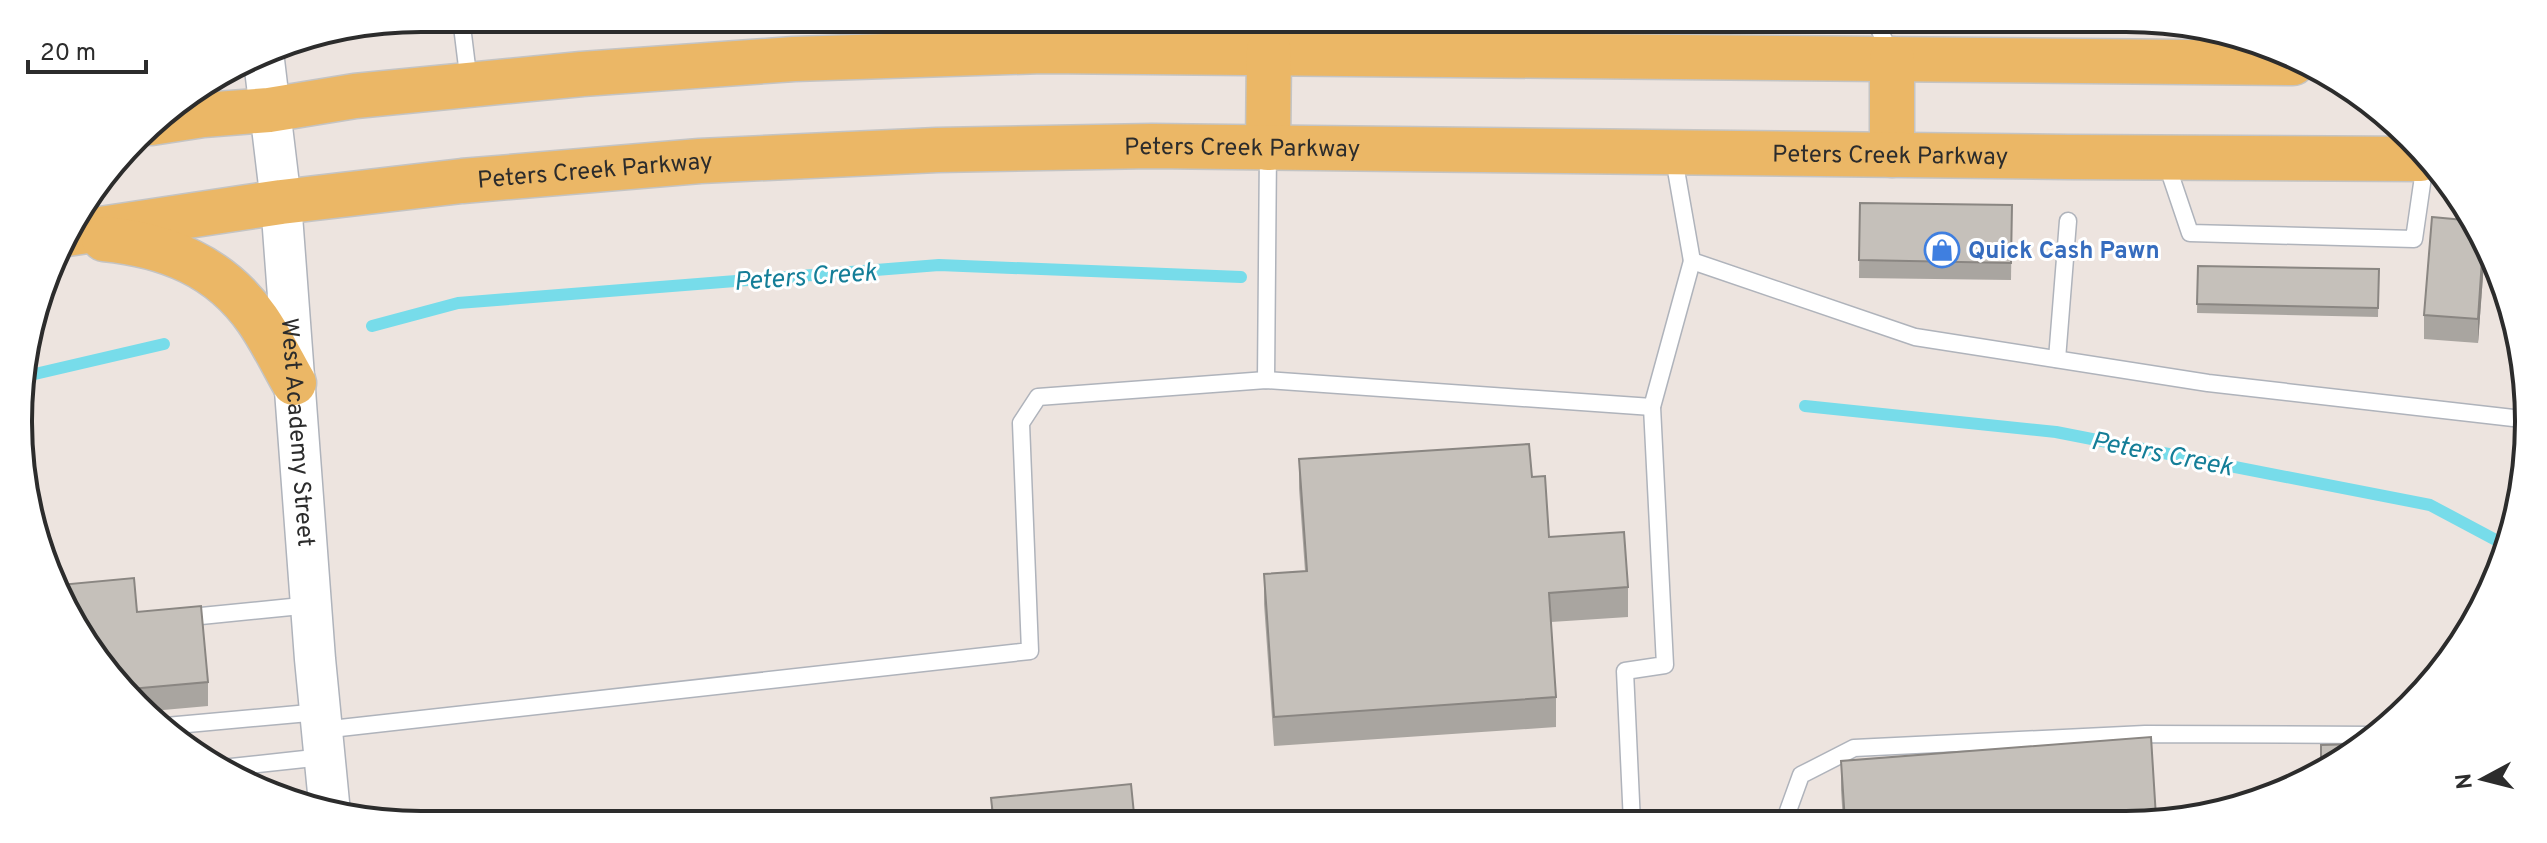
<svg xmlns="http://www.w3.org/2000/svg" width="2547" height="843" font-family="Overpass,sans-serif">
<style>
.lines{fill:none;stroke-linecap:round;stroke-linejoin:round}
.stream{stroke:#77dcea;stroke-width:12}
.service-casing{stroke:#afb3bb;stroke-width:19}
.tertiary-casing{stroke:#afb3bb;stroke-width:43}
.primary-casing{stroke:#c4c4c4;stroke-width:47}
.service{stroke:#fff;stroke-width:16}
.tertiary{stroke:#fff;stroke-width:40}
.primary{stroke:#ebb766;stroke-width:44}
.wall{fill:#a9a5a0}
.shaded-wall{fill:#8a8682}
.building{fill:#c5c0ba;stroke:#8a8682;stroke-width:2}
.labels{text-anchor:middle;stroke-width:6;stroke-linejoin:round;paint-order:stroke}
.street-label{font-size:24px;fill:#2c2c2c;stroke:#fff}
.shop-label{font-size:24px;font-weight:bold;fill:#366cbe;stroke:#fff;text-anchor:start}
.water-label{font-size:26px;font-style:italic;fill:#147e98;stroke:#fff}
.rim{fill:none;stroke:#2c2c2c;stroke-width:4}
</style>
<rect width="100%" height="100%" fill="#ede4df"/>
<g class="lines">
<g class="stream">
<path d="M372,326L458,303L939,265L1241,277"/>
<path d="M22,377L164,344"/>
<path d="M1805,406L2056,432L2430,505L2507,546"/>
</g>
<g class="service-casing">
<g id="service">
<path d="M461,18L469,83"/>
<path d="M933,18L934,52"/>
<path d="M1874,18L1892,57"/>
<path d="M1673,153L1692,261L1915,337L2208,383L2522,419"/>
<path d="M2165,159L2190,233L2414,239L2425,163"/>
<path d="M2057,359L2068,221"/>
<path d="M1266,380L1268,149"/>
<path d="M181,618L311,605"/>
<path d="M166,726L320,712"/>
<path d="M322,730L1030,651L1021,423L1038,397L1266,380L1652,407"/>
<path d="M222,768L323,757"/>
<path d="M1784,822L1801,775L1854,748L2145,734L2375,735"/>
<path d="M1632,823L1625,671L1665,665L1652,407L1692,261"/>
</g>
</g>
<g class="tertiary-casing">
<g id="tertiary">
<path id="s1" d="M263,52L281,202L315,659L330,813"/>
</g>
</g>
<g class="primary-casing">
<g id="primary">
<path d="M151,123L203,115L269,110L355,96L582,74L794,59L1043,51L2293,63"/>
<path d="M1268,148L1269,51"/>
<path d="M1892,155V59"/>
<path id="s2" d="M67,234L281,202L462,181L700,161L937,150L1152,146L2069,157L2421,159"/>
<path d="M104,239C166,245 220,266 257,319C271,339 282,362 294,383"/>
</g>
</g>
<use href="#service" class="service"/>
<use href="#tertiary" class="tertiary"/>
<use href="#primary" class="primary"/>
</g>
<g class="wall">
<path d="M1860,203L2012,205L2011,280L1859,278Z"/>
<path d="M2485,249L2478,343L2424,339V315Z"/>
<path d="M2198,266L2379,269L2378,317L2197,313Z"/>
<path d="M2515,338L2524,363H2515Z"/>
<path d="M1299,459L1532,477L1549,537L1628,587V617L1551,622L1556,697V727L1274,746L1264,604V574L1305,571L1299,488Z"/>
<path d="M137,612L208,682V706L152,711L86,646Z"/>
<path d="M2151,737L2156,822H1843L1841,790V761Z"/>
<path d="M991,798L1135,824H991Z"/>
</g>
<path class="shaded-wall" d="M2483,245L2485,249L2478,343V319Z"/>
<g class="building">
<path d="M1860,203L2012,205L2011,263L1859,260Z"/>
<path d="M2432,217L2475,221L2483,245L2478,319L2424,315Z"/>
<path d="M2198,266L2379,269L2378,308L2197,304Z"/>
<path d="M1529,444L1532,477L1545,476L1549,537L1624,532L1628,587L1549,593L1556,697L1274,717L1264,574L1307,571L1299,459Z"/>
<path d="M134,578L137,612L201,606L208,682L130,689L86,646L59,585Z"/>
<path d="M2151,737L2156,817L2101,822H1845L1841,761Z"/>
<path d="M2360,744L2321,768V745Z"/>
<path d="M219,756L220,767L199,758Z"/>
<path d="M1131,784L1135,824H994L991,798Z"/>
</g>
<defs>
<g id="shop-ring" transform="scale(1.8)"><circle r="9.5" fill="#fff" stroke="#3f7fe0" stroke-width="1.5"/><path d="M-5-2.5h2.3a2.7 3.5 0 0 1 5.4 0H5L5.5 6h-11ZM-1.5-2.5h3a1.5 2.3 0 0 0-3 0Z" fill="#3f7fe0"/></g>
</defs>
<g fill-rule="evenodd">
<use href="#shop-ring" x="1942" y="250"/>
</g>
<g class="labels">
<g class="street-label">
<text dy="8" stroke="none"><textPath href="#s2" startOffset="1180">Peters Creek Parkway</textPath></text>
<text dy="8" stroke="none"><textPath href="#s2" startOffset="1828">Peters Creek Parkway</textPath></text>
<text dy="8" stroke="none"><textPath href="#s2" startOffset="532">Peters Creek Parkway</textPath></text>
<text dy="8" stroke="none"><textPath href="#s1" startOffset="382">West Academy Street</textPath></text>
</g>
<g class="shop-label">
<text x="1968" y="258">Quick Cash Pawn</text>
</g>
<g class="water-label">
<text transform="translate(805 276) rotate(-4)" y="9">Peters Creek</text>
<text transform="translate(2162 453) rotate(11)" y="9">Peters Creek</text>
</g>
</g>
<path d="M0 0H2547V843H0ZM421 32H2126A389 389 0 0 1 2515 421V422A389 389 0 0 1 2126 811H421A389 389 0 0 1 32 422V421A389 389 0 0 1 421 32Z" fill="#fff" fill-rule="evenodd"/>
<path class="rim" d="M421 32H2126A389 389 0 0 1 2515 421V422A389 389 0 0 1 2126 811H421A389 389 0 0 1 32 422V421A389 389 0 0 1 421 32Z"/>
<g transform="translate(2483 779) rotate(263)" stroke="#ffffff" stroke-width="6" paint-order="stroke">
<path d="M0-6L14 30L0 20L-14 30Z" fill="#2c2c2c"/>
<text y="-12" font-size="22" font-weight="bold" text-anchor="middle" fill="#2c2c2c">N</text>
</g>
<path d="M28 60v12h118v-12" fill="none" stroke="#2c2c2c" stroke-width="4"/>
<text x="40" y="60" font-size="24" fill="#2c2c2c" stroke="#ffffff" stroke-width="6" paint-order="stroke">20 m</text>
</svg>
